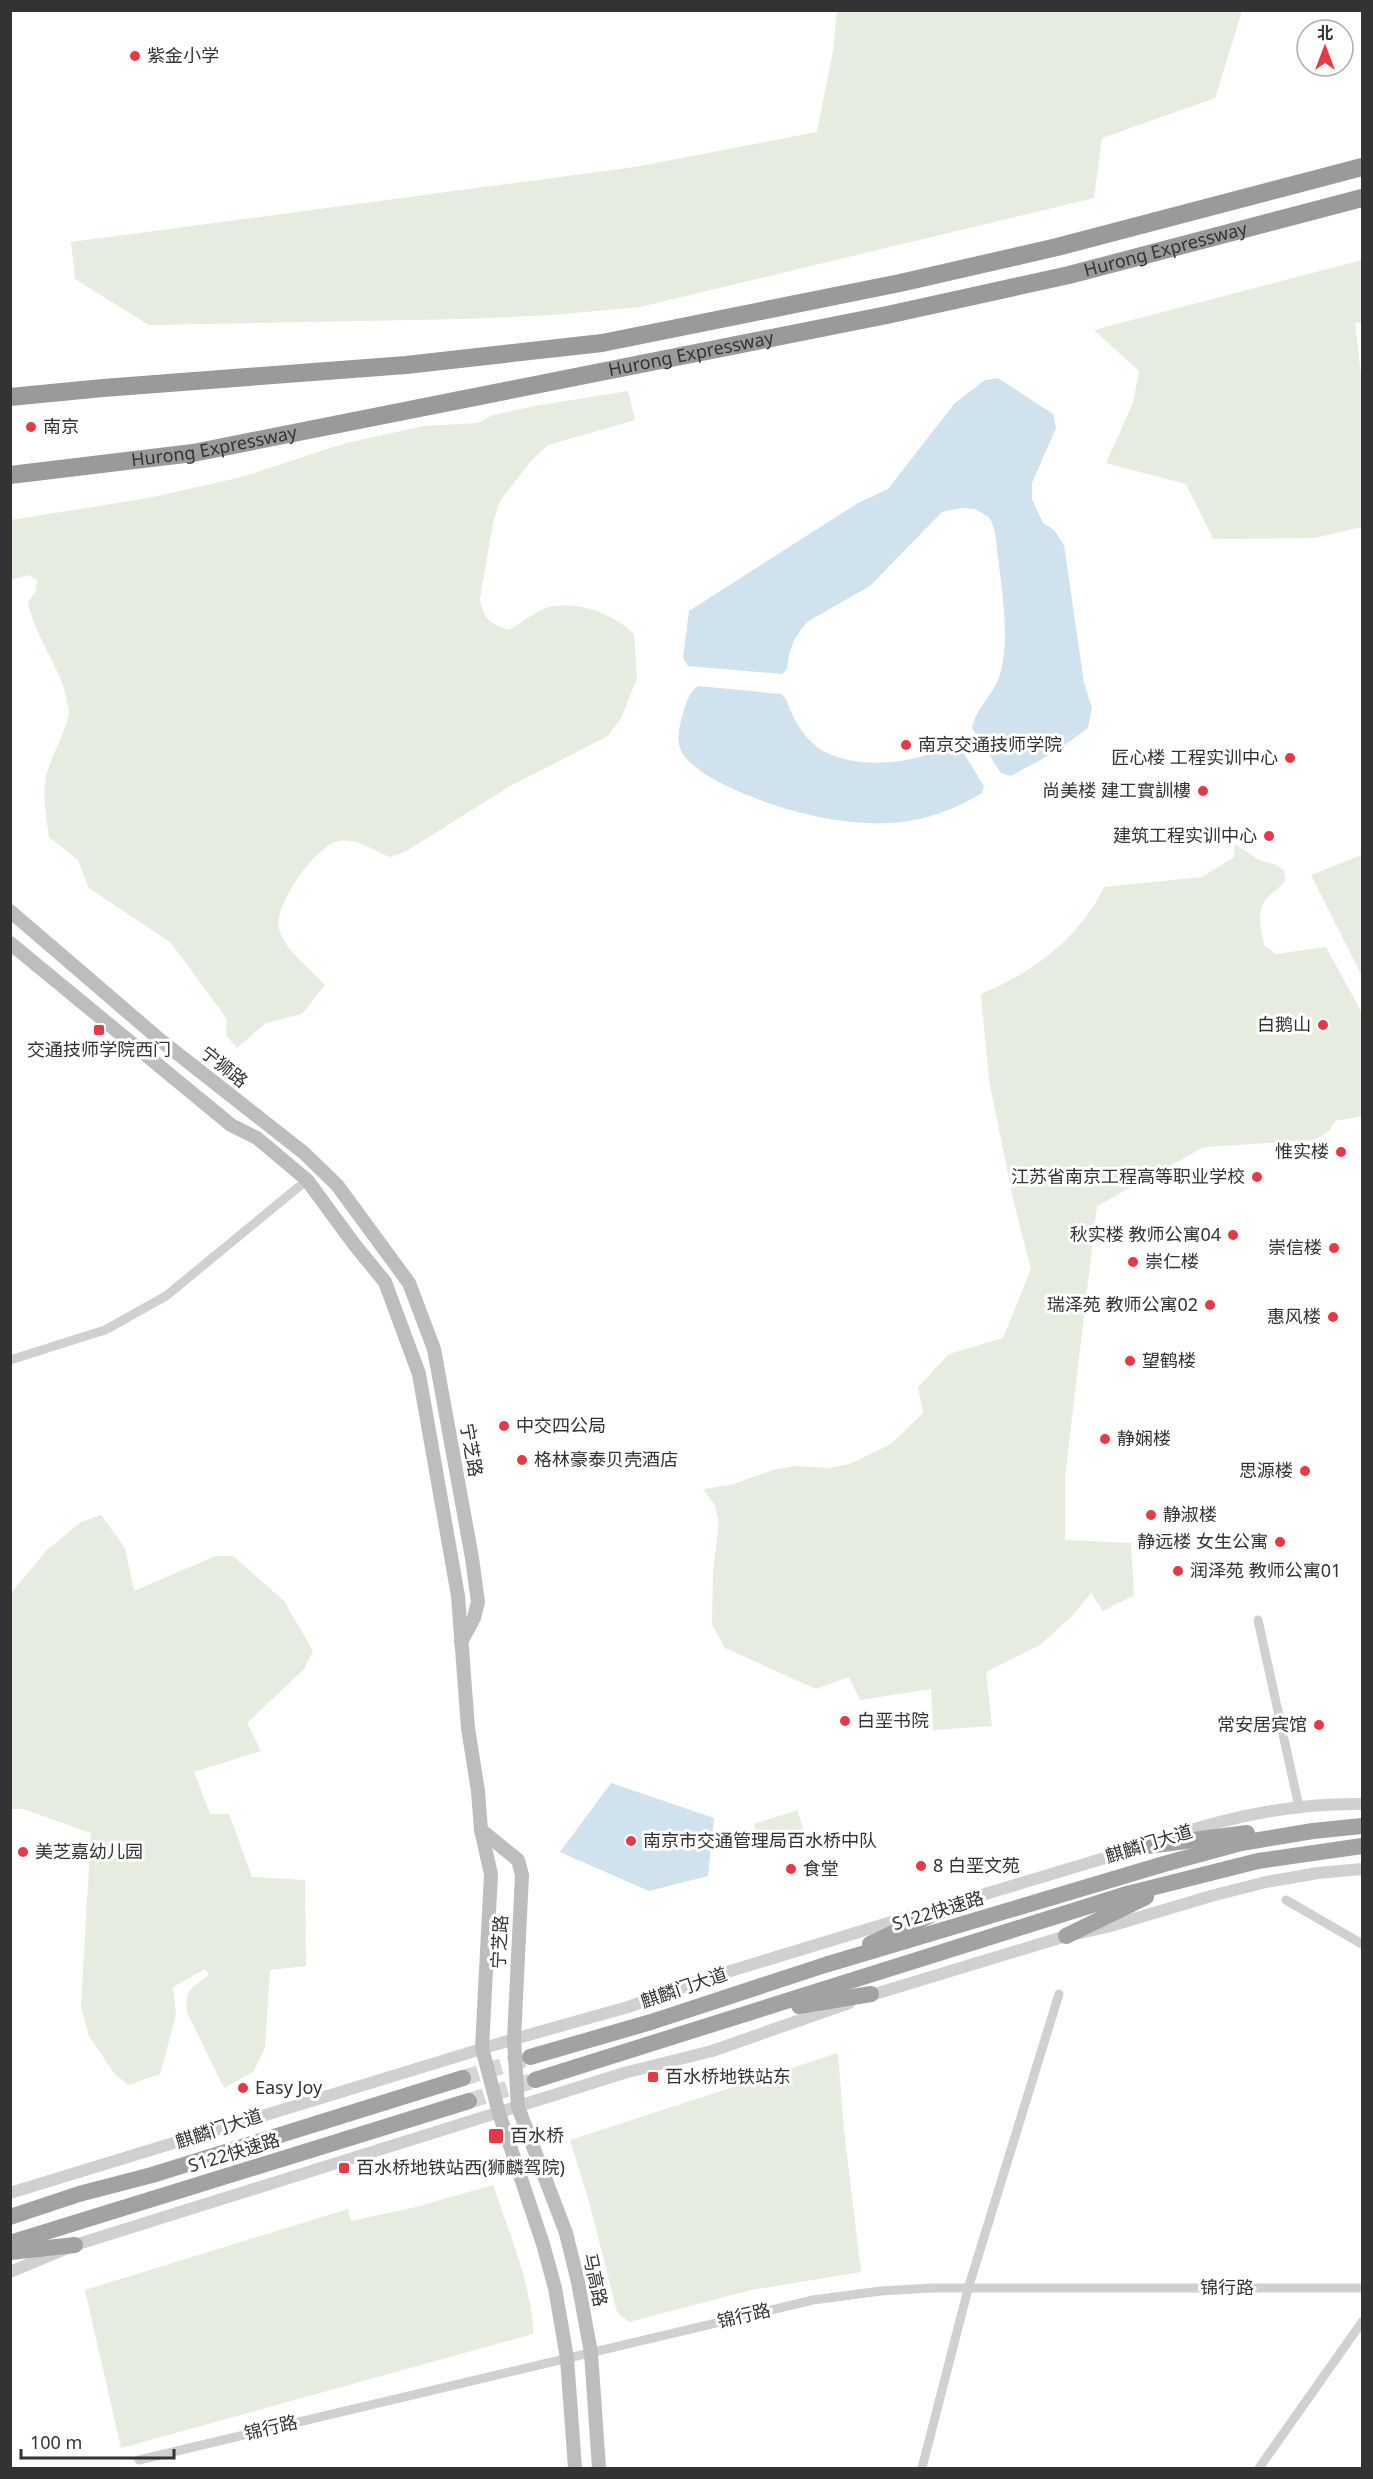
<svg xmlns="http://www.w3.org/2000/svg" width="1373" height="2479" font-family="'Noto Sans','Noto Sans SC',sans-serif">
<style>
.green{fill:#e6ecdf}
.water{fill:#cfe2ee}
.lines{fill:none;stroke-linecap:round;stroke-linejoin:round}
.trunk-tunnel{stroke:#d6d6d6;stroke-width:16;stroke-dasharray:16 8;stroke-linecap:butt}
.minor{stroke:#d0d0d0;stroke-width:9}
.tertiary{stroke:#d0d0d0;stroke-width:12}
.secondary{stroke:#bdbdbd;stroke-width:14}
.trunk{stroke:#a2a2a2;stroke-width:16}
.motorway{stroke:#9a9a9a;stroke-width:18}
.poi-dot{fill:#e63946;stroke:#fff;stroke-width:2}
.labels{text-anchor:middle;stroke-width:6;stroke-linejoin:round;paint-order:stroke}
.poi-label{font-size:18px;fill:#333;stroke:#fff;text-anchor:start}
.street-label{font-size:18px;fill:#333;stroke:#fff}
</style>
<rect width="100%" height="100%" fill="#fff"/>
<g class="green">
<path d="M837,11H1242L1215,98L1102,138L1094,198L640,307L552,315L465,319L149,325L75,279L71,242L635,167L817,132L833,51Z"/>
<path d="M1362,260V322L1355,323L1362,384V527L1314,538L1213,539L1186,484L1106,463L1133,403L1139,371L1094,330Z"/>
<path d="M628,391L635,420L548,445L530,462L500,501L493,523L480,598C483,620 490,623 509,630C521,623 534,613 546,608C575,599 614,614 634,634L637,678L621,718L608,736L510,786L405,852L390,857C373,851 359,838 339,841C316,844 270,909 280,932C288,953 310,969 325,985L302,1014L266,1023L237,1048L226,1035L227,1019L171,943L89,888L78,860L49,837C47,820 43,800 45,782C47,763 69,726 69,713C66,672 36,642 28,602L36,591L37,580L28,575L11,580V520L149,498L242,477L346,443L424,426L478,423L493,415L540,405Z"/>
<path d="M1235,844L1259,860L1276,865L1284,871L1285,881C1279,889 1269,894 1264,902C1257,912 1261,934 1265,946L1276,954L1326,947L1362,1013V1116L1335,1121L1329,1131L1315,1140L1204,1147L1097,1206L1065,1477V1540L1131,1543L1134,1595L1103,1611L1091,1593L1071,1617L1040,1645L986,1672L992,1726L933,1730L931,1689L860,1700L849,1677L816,1689L725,1648L712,1624L713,1572L719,1523L715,1505L703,1489L731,1485L773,1470L795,1466L828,1468L850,1464L891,1444L923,1413L918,1387L949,1354L1003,1338L1031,1269L1013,1199L989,1080L981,994C1032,973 1080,938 1104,887L1202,877L1234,857Z"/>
<path d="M1362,855V976L1311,875Z"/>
<path d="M101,1515L125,1548L134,1591L216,1556H233L284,1601L313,1651L304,1669L247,1723L261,1751L194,1772L210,1814H229L252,1877L305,1880L306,1966L270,1970L265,2047L254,2071L224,2088L187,2012C184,1989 193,1988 209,1975L205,1969L173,1987L176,2015L160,2074L128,2085L114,2073L89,2036L81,2006L91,1833L23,1809H11V1593L47,1550L81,1522Z"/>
<path d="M797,1810L804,1831L760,1844L754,1824Z"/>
<path d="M838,2053L844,2130L861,2272L751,2290L629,2322L617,2312L590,2205L570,2140Z"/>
<path d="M493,2185C508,2229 533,2289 533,2334L121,2448L85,2290L348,2209L351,2221L416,2207Z"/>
</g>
<g class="water">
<path d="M998,378L1053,414L1056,428L1032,483V499L1043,523L1054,530L1064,545L1084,683L1092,708L1088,728L1055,752L1011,776L1001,773L972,728C976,707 996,693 1001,671C1011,632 999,573 995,532L990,518L975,509L960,508L942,512L870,586L807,622L795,638L789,654L787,669L782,674L688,666L683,658L689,611L858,503L888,489L954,404L985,380Z"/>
<path d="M698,686L781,694C788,699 788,706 792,714C798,728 811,745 825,752C855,767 897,765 929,754C940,751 948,743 959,746L984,786L982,793C954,810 926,820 893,823C864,825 830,820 802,813C773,806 684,777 679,744C677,737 680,724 682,717C686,705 687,694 698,686Z"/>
<path d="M611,1783L714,1818L708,1876L649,1891L560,1852Z"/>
</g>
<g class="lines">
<g class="trunk-tunnel">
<path d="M463,2078L529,2058"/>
<path d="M469,2101L535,2080"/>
</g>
<g class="minor">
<path d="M10,1360L105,1330L166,1296L307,1180"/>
<path d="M1258,1620L1299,1807"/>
<path d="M1286,1900L1362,1944"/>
<path d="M139,2460L813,2300L881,2291L932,2288H1362"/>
<path d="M922,2468L968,2289L1059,1994"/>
<path d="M1259,2468L1362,2322"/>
</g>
<g class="tertiary">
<path d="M1164,1839C1227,1817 1296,1803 1362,1804"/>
<path d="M952,1904L1148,1845"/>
<path d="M865,1997L1066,1936L1107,1927L1211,1896L1266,1882L1318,1873L1362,1869"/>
<path d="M10,2193L514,2039L628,2007L714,1976L921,1913"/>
<path d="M10,2272L75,2245L624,2073L712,2051L849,2003"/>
</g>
<g class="secondary">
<path d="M10,911L159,1039L304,1153L337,1185L409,1283L434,1349L472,1558L478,1602L474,1618L461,1642"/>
<path d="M10,943L231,1125L257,1138L307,1180L354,1244L385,1282L419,1374L458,1596L468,1728L478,1791L481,1830L491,1874L482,2048L499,2113L543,2244L555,2288L567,2358L575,2468"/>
<path d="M481,1830L518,1860L522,1875L514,2039L518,2107L566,2233L578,2282L591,2353L599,2468"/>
</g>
<g class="trunk">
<path d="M1140,1847L1247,1833"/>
<path d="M1066,1936L1146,1897"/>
<path d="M870,1944L959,1902"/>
<path d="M799,2006L871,1994"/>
<path d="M530,2057L651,2022L825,1965L1164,1864L1241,1843L1313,1831L1362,1826"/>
<path d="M535,2080L1127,1894L1258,1861L1362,1846"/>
<path d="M10,2217L79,2194L152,2175L463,2078"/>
<path d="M10,2243L469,2101"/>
<path d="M10,2252L75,2245"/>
</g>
<g class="motorway">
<path d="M10,397L103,388L406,365L602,343L900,283L1057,247L1362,167"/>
<path id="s1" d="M10,475L193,453L887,315L1069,275L1362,198"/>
</g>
</g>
<g class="poi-dot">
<circle cx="135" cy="56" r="6"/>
<circle cx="31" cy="427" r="6"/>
<circle cx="906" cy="745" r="6"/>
<circle cx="1290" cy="758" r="6"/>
<circle cx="1203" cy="791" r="6"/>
<circle cx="1269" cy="836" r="6"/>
<circle cx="1323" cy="1025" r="6"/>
<rect x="93" y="1024" width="12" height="12" rx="3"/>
<circle cx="1341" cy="1152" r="6"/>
<circle cx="1257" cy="1177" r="6"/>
<circle cx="1233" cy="1235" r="6"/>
<circle cx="1334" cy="1248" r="6"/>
<circle cx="1133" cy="1262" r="6"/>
<circle cx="1210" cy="1305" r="6"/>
<circle cx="1333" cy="1317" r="6"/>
<circle cx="1130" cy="1361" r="6"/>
<circle cx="504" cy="1426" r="6"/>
<circle cx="1105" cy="1439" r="6"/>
<circle cx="522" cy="1460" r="6"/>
<circle cx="1305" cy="1471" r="6"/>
<circle cx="1151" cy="1515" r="6"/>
<circle cx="1280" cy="1542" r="6"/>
<circle cx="1178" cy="1571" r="6"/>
<circle cx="845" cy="1721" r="6"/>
<circle cx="1319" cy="1725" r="6"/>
<circle cx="631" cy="1841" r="6"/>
<circle cx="23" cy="1852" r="6"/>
<circle cx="921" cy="1866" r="6"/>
<circle cx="791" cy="1869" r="6"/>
<rect x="647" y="2071" width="12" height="12" rx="3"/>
<circle cx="243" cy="2088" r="6"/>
<rect x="488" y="2128" width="16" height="16" rx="3"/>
<rect x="338" y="2162" width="12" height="12" rx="3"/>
</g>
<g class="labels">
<g class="poi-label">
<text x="147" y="62">紫金小学</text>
<text x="43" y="433">南京</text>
<text x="918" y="751">南京交通技师学院</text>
<text x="1278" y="764" text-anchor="end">匠心楼 工程实训中心</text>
<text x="1191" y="797" text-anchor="end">尚美楼 建工實訓樓</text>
<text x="1257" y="842" text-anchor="end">建筑工程实训中心</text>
<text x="1311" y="1031" text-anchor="end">白鹅山</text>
<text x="99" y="1056" text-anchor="middle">交通技师学院西门</text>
<text x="1329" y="1158" text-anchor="end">惟实楼</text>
<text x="1245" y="1183" text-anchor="end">江苏省南京工程高等职业学校</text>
<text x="1221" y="1241" text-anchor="end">秋实楼 教师公寓04</text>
<text x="1322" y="1254" text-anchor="end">崇信楼</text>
<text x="1145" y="1268">崇仁楼</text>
<text x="1198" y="1311" text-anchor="end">瑞泽苑 教师公寓02</text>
<text x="1321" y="1323" text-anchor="end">惠风楼</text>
<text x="1142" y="1367">望鹤楼</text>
<text x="516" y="1432">中交四公局</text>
<text x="1117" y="1445">静娴楼</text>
<text x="534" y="1466">格林豪泰贝壳酒店</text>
<text x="1293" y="1477" text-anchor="end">思源楼</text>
<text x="1163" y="1521">静淑楼</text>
<text x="1268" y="1548" text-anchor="end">静远楼 女生公寓</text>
<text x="1190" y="1577">润泽苑 教师公寓01</text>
<text x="857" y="1727">白垩书院</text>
<text x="1307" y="1731" text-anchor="end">常安居宾馆</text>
<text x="643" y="1847">南京市交通管理局百水桥中队</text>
<text x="35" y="1858">美芝嘉幼儿园</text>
<text x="933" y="1872">8 白垩文苑</text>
<text x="803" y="1875">食堂</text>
<text x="665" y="2083">百水桥地铁站东</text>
<text x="255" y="2094">Easy Joy</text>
<text x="510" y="2142">百水桥</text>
<text x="356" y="2174">百水桥地铁站西(狮麟驾院)</text>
</g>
<g class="street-label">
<text dy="6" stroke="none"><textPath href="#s1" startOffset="1178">Hurong Expressway</textPath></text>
<text dy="6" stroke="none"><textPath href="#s1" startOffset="692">Hurong Expressway</textPath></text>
<text dy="6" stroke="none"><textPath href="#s1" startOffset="206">Hurong Expressway</textPath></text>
<text transform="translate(224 1067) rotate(39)" y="6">宁狮路</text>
<text transform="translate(471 1450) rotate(80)" y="6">宁芝路</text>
<text transform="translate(1149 1844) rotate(-17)" y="6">麒麟门大道</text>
<text transform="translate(938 1911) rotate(-17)" y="6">S122快速路</text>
<text transform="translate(500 1942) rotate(-87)" y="6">宁芝路</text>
<text transform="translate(684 1988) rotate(-19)" y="6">麒麟门大道</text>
<text transform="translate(219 2129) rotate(-18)" y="6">麒麟门大道</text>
<text transform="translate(234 2153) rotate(-17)" y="6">S122快速路</text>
<text transform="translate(595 2280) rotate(78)" y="6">马高路</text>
<text x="1227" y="2294">锦行路</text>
<text transform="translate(744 2316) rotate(-13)" y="6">锦行路</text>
<text transform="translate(271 2428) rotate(-13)" y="6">锦行路</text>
</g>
</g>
<rect width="1373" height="2479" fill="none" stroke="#333333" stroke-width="24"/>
<g transform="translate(1325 48)"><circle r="28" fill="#ffffff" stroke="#adadad" stroke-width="1.5"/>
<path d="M0-4.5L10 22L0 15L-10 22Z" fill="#e63946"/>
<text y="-9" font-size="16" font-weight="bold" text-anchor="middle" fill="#333333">北</text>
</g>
<path d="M21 2449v9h153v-9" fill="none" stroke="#333333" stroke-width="3"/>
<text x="30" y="2449" font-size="18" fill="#333333" stroke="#ffffff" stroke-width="4.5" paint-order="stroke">100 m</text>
</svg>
